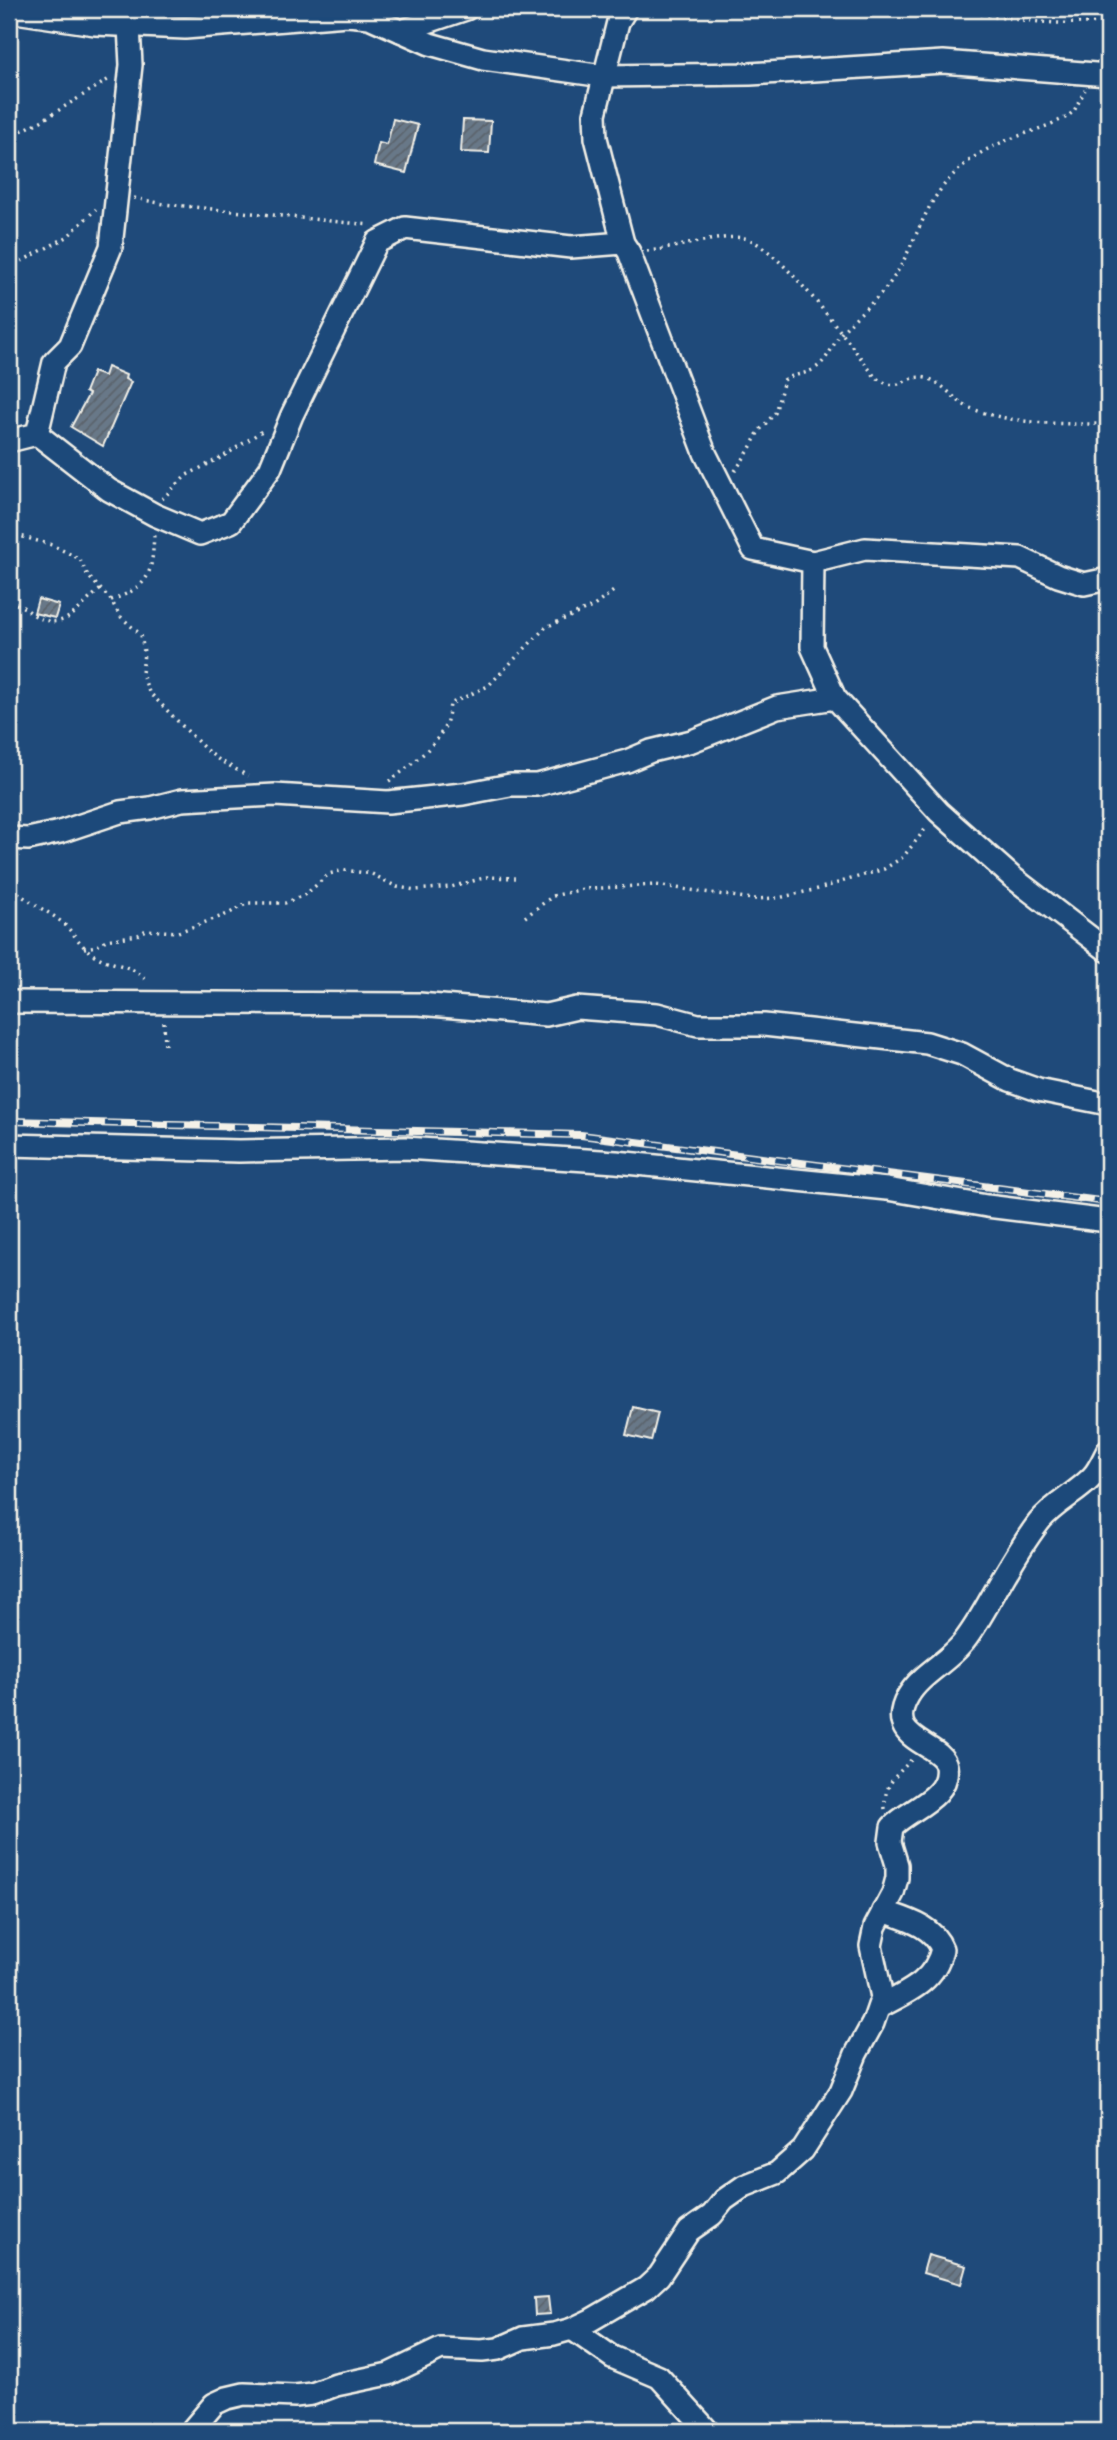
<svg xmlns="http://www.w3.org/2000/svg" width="1117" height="2440" font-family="Delius,sans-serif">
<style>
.building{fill:url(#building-hatch);stroke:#f4f1e8;stroke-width:2}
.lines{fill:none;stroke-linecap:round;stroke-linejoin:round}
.minor-casing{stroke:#f4f1e8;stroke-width:26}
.path{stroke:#f4f1e8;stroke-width:3.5;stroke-dasharray:2 5;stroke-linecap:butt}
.minor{stroke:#1f4a7a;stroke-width:21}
.rail-casing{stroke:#f4f1e8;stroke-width:8}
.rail{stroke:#1f4a7a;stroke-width:5;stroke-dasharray:16;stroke-linecap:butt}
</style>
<defs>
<pattern id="building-hatch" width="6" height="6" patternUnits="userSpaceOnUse" patternTransform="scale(1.75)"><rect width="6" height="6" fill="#687888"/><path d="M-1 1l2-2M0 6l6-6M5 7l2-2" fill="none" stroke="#5a626a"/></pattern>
</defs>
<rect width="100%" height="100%" fill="#1f4a7a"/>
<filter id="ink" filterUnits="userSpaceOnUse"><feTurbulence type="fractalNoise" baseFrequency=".0143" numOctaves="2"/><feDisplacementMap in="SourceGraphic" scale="14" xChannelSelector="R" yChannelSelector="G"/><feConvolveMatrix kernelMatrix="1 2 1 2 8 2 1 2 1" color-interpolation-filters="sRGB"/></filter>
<g filter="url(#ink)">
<g class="building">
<path d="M393,119L418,125L406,173L374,165L379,143L387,145Z"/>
<path d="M463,120L491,121L489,153L461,152Z"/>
<path d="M107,367L126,375L125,379L131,382L103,446L71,427L89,394L85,392L93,372L104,376Z"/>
<path d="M38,599L59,605L55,618L34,613Z"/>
<path d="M633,1407L658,1413L651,1441L626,1435Z"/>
<path d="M928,2255L966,2266L961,2284L923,2273Z"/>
<path d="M548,2297L550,2314L535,2315L534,2298Z"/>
</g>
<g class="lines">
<g class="minor-casing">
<g id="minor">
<path d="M626,9L618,22L595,114L596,138L623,243L629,252L705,453L753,549L813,562L812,647L835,698L939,812L1012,877L1108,951"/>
<path d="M9,11L95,24L185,28L347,15L369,17L430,44L483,59L603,76L750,74L943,62L1108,75"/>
<path d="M401,31L466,9"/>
<path d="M37,434L109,490L155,515L200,534L231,522L270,469L292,415L377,242L405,228L571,247L623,243"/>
<path d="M9,441L37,434L54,362L70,346L111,247L131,65L129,26"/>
<path d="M813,562L865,549L1020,558L1058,576L1084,584L1108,579"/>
<path d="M9,838L28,839L60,832L120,812L150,808L182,800L275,795L388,802L463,794L510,785H537L627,761L651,751L692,741L777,707L835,698"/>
<path d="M9,1002L419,1004L546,1015L577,1008L657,1014L698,1025H764L927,1043L962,1054L1010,1080L1038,1090L1108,1104"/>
<path d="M9,1145L239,1151L405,1148L616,1162L887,1189L987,1206L1108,1221"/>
<path d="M879,2007C906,1993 935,1982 942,1949C933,1925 905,1919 883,1911"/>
<path d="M572,2329L612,2357L659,2377L708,2431"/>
<path d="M191,2431L214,2404L227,2398L244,2394L295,2396L312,2394L336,2385L389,2374L441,2349L482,2351L498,2349L523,2338L554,2334L572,2329L591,2320L646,2288L659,2276L689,2231L712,2215L724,2200L744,2186L777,2173L803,2150L841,2091L856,2054L873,2023L882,1997L871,1946L875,1927L893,1893L897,1878V1865L890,1842L892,1827C908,1809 951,1798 946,1766C942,1742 882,1742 908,1696C920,1675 946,1663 962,1644C972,1632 980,1618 988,1604C1004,1576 1019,1548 1039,1522C1054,1503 1076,1494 1092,1477C1099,1470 1103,1459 1108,1450"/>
</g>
</g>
<g class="path">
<path d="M946,9C1000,17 1054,28 1108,21"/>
<path d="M9,137L41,121L111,78"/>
<path d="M134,198L164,204L370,225"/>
<path d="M647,251C674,249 721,234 744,238C777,243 853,348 876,378C903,395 903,373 926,378C943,382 954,401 970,408C1014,425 1062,424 1108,424"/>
<path d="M9,268L67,237L96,209"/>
<path d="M735,471L748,452L759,431L775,413L784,380C793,374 804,375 814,369C829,360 832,344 843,331C859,312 880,299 894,277C922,233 924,195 969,161C997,139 1035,133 1067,117L1074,111L1085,90"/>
<path d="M162,499L187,475L224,456L265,429"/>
<path d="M9,533L52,545L80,559L88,576L111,600L120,616L141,635L144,652L142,674L149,692L206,750L219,760L248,776"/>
<path d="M111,600C151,586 152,574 154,533"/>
<path d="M9,603C19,603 26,609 34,615C66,635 79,605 101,589"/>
<path d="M389,781C408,768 435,747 445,726C448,719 449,711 450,704L488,686L546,627L594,606L615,590"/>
<path d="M9,882C22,902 48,909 65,925C76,936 83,949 96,956C115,967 135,964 148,983"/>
<path d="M525,917L553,896L583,889L656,885L753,899L778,898L818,889L884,869L903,857L927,827"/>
<path d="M84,948L97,946L106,940L138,935L146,930L178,932L228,914L248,903H285L306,894L329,874L344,870L372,874L397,887L416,890L451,887L487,877L515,878"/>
<path d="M164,1022L165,1047"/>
<path d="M885,1809C883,1785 896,1776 911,1760"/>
</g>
<use href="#minor" class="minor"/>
<g class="rail-casing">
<path id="rail" d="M9,1121L581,1135L1108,1202"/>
</g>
<use href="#rail" class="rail"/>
</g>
</g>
<rect width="1117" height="2440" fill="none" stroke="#1f4a7a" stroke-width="35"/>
<rect x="18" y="18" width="1082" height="2405" fill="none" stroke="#f4f1e8" stroke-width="2.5" filter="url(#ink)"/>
</svg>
